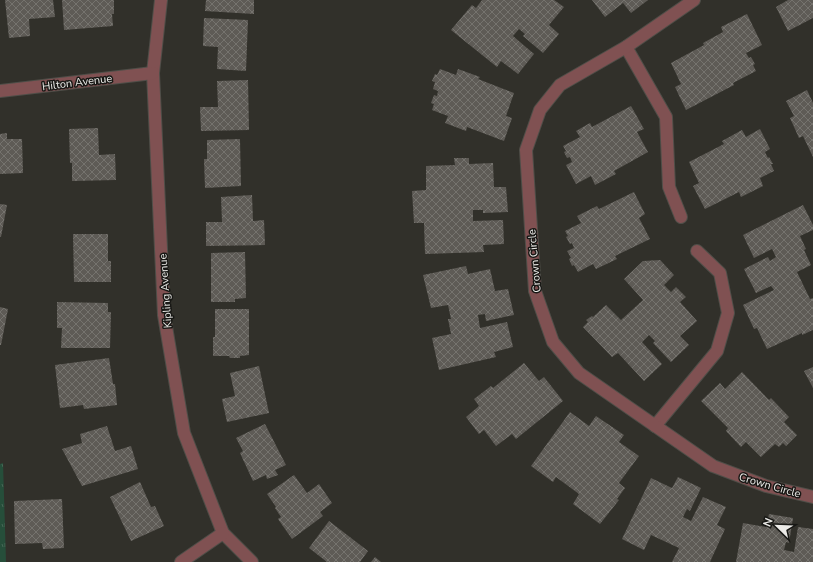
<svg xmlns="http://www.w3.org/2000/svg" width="813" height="562" font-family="'Nunito Sans',sans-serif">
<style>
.park{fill:url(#park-tufts)}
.building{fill:url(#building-cross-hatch)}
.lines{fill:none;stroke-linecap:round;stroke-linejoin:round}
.lane-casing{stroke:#4f4e48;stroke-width:14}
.street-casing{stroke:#4f4e48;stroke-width:14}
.lane{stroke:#805152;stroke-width:12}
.street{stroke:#805152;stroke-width:12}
.labels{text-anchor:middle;stroke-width:3;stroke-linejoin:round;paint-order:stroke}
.street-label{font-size:11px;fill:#ecebe8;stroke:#181815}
</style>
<defs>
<pattern id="park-tufts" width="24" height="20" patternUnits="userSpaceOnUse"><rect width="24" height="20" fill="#264e3a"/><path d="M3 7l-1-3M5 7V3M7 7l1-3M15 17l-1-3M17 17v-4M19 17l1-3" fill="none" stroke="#466856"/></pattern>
<pattern id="building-cross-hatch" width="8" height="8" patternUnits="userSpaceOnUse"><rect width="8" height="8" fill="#5e5b56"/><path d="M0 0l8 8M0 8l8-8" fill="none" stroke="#75736e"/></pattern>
</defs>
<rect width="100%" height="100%" fill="#31302a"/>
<path class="park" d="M3,463L6,562H0V464Z"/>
<g class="building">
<path d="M5,0H53L55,17L29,19L30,36L9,38Z"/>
<path d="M62,0H114V14H112L113,26L64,30Z"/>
<path d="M206,0H254V14L205,11Z"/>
<path d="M482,0H554L564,7L549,25L559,34L543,53L523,36L525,34L519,29L513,36L534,54L518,74L501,61L497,67L451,30L472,5L476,8Z"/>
<path d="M592,0H648L631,13L623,3L605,17Z"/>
<path d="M788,0H813V18L788,31L776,7Z"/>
<path d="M747,14L762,45L746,53L749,58L751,57L755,64L753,65L756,71L733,83L734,85L686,110L675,87L681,84L671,63L704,45L703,43L723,32L721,27Z"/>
<path d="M204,18L248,20L246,71L217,69L218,47L203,46Z"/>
<path d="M440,69L456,75L458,69L480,77L478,79L514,93L506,116L512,118L504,141L467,127L466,131L445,123L448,116L432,110L434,104L431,103L434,95L437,96L438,91L433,89L435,82L432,81L435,74L437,75Z"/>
<path d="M248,80L249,130L201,131L200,107H218L217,81Z"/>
<path d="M807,90L813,103V157L803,136L799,138L790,118L794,116L786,101Z"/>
<path d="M631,106L644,129L637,132L648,152L614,171L616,174L595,185L591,176L576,184L566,165L572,162L570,157L567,158L564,152L566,151L563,146L580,137L576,131L590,123L592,127Z"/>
<path d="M98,128L99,155L115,154L116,180L72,181V163H70L69,129Z"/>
<path d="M760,129L770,149L765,152L768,158L769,157L773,164H771L774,171L760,178L763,186L741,197L739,192L705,209L693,186L699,183L689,162L724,144L722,141L742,130L746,137Z"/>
<path d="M7,133V139H22L23,173L0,174V134Z"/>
<path d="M240,139L241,186L205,188L204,159H207V140Z"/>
<path d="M454,158H469V164L493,163L494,187H506L508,212L483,213V210H473V221L503,220L504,244L483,245L484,252L425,254L424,223H414L412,191L426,190V166L455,165Z"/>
<path d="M634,192L645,214L639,218L650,239L615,256L617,259L596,269L593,264L578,272L574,265L572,266L569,259L571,258L567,251L574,248L572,243L570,244L566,237L568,236L565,231L581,223L577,216L597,206L599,209Z"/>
<path d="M252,195L253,221L264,220L265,245L206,246V222H222L221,197Z"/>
<path d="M0,204L7,205L1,237H0Z"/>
<path d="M803,205L813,225V230L800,236L806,249L804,250L811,265L797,272L810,299L813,298V330L802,335V333L767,349L757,328L754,329L743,305L774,290L771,286L756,293L744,269L768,257L770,261L776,257L772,249L754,258L743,235Z"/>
<path d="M73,234H108V261H111V282H74Z"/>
<path d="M245,252L246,298L235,299V302H211V253Z"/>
<path d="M660,260L674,275L664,285L671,292L676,287L686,297L680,302L697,321L680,336L689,345L671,362L653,343L655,341L649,335L642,342L662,364L644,381L618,353L612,357L583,327L588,322L586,320L592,316L593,317L606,305L621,320L643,300L624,279L643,261Z"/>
<path d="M466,266L468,274L490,269L495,291L508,289L514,315L486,321L485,314L478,315L480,328L507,322L513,347L494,352L496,357L439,370L432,338L451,334L448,319H451L448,305L431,308L423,275Z"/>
<path d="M57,302L108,303V312H111L110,348H61L62,328H57Z"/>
<path d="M0,307L8,309L1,345H0Z"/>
<path d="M215,309H249V355L240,356V358H230L229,356H213V337H215Z"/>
<path d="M109,358L113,384H115L117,405L84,409L83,405L60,408L55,365Z"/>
<path d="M524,363L539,381L544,377L563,401L516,439L512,434L496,446L484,430L479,434L466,417L479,406L474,399L491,386L493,388Z"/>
<path d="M259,366L269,413L227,422L222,399L235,396L230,373Z"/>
<path d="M813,367V388L804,371Z"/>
<path d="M742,372L769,400L771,398L789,417L784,422L797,435L786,446L783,443L779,447L775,444L761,457L746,442L741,447L726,431L728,428L701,401L720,383L725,389Z"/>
<path d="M570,412L589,426L596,416L624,435L619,442L639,456L619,483L625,488L617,499L619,500L600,524L573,504L579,494L556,477L553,482L531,466Z"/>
<path d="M265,424L286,465L275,470L278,475L267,479L266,475L253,481L240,453L243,451L236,438Z"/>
<path d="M107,426L115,451L131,446L138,469L82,486L62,449L82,443L80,434Z"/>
<path d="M294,475L307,493L319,484L332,503L320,512L323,516L292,539L278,519L281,517L275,508L276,507L267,494Z"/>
<path d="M678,477L701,488L690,511L687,509L683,517L691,521L703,497L726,507L717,525L725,529L710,562H672L679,548L651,535L644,550L622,539L651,478L672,488Z"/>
<path d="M140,482L151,507L155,506L164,526L131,541L110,497Z"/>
<path d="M62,499L64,548L43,549L42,543L15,544L14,501Z"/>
<path d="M769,514L793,518L789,543L786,542L784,550L794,552L798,527L813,529V562H736L743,523L766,527Z"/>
<path d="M329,521L368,551L360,562H327L309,548Z"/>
<path d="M375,557L381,562H371Z"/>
</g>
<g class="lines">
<g class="lane-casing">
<g id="lane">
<path d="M626,47L666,117L669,187L681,217"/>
<path d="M655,426L717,351L728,313L720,273L697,251"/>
</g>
</g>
<g class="street-casing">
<g id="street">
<path d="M161,0L153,73L164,315L184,433L223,533L252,562"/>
<path d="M694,0L626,47L560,85L540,110L526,150L535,291L553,342L579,373L713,466L766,486L813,497"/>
<path d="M0,91L153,73"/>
<path d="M181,562L223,533"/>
</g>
</g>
<use href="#lane" class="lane"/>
<use href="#street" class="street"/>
</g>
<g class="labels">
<g class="street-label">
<text transform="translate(77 82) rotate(-7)" y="4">Hilton Avenue</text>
<text transform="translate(534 261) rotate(-95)" y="4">Crown Circle</text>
<text transform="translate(165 291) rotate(-94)" y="4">Kipling Avenue</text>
<text transform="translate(770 485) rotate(16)" y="4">Crown Circle</text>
</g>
</g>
<g transform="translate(777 526) rotate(293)" stroke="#181815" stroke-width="3" paint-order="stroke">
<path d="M0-3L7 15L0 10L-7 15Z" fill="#ecebe8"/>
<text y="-6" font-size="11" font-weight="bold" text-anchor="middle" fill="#ecebe8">N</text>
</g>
</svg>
